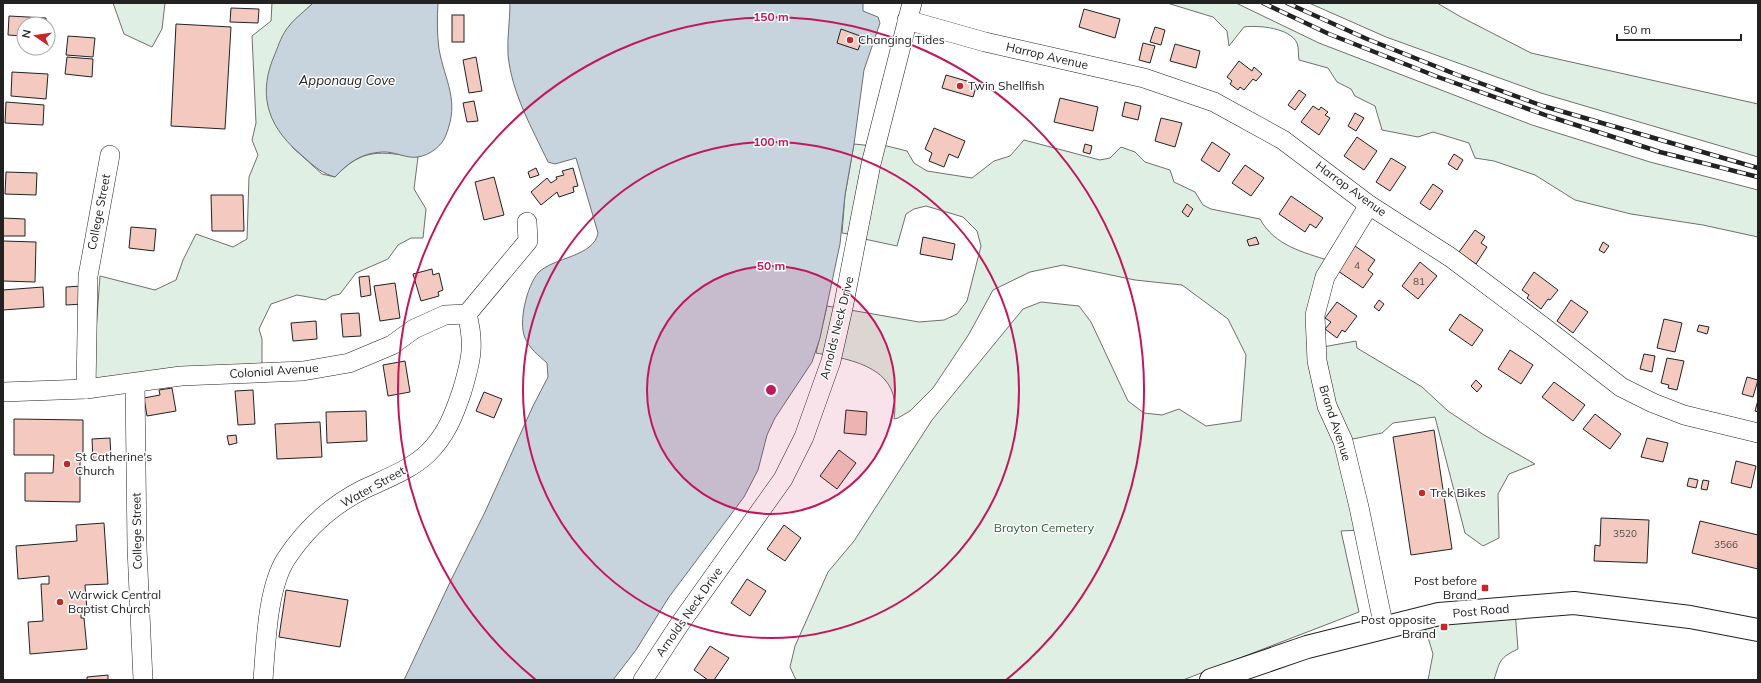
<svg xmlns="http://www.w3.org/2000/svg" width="1761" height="683" font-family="Mulish,sans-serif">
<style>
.green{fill:#e0efe3;stroke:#6f6f6f}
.water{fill:#c7d3dd;stroke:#6f6f6f}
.building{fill:#f3c9c0;stroke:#222}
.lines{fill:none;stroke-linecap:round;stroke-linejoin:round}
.minor-casing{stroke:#222;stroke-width:20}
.major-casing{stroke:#222;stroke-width:24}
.minor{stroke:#fff;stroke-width:19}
.major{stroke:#fff;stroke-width:22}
.rail-casing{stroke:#222;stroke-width:4.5}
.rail{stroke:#fff;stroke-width:3;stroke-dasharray:9;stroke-linecap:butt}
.ring{fill:none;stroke:#c2185b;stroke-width:2}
.poi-dot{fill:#c62828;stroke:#fff;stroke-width:1.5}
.labels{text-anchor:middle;stroke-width:3;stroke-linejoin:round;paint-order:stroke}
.number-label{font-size:10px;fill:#564c4a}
.poi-label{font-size:12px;fill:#222;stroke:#fff;text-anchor:start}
.street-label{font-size:12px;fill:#222;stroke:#fff}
.park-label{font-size:12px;fill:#2f5e38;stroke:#fff}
.water-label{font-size:13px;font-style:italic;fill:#222;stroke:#fff}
.centre{fill:#c2185b;stroke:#fff;stroke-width:2}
.ring-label{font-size:12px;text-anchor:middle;font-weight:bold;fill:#c2185b;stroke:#fff;stroke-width:3;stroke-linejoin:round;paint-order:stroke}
</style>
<rect width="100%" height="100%" fill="#fff"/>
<g class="green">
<path d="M113,3H165L162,29L152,47L124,34Z"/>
<path d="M272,3H313L289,26L292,147L322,174L335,177C363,147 380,152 418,157L414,189L426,209L423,238H411L398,245L388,259L356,273L340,294L332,296L325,300L297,295L271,304L259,329L262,339V369L92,386L100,276L155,290L176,280L183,260L196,234L233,247L247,239L249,177L258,155L252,140L256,123L252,36L271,21Z"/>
<path d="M1167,3H1236L1319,43L1532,125L1650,162L1758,190V237L1703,225L1631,214L1575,200L1535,175L1494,161L1475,158L1469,143L1433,132L1418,137L1382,130L1375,106L1355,96L1351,89L1337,82L1328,68L1299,60C1298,55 1299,48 1297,43C1290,28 1259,25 1244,27L1229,46L1227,31L1213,17Z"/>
<path d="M1309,3H1437L1461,17L1531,53L1758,104V157L1541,93L1386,37Z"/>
<path d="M1024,140L1100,160L1110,158L1121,147L1135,152L1145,162L1170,170L1174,182L1195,192L1203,205L1211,209L1260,219C1275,246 1303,252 1330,261L1317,348L1356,341L1357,348L1422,387L1448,411L1484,435L1535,464L1509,474L1498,494L1499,538L1483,546L1465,533L1435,417L1393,423L1382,433L1343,441L1361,530L1341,531L1359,612L1183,680H796L790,667L795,646L828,572L854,541L932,420L1023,309L1041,302L1079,306L1091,322L1128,401L1144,413L1162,415L1179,409L1206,426L1241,421L1246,355L1228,319L1182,285L1135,280L1063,265L1030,272L993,290L969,334L933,388L910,411L898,418L894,419C902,368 854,360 816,353L827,306L919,322L944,320L957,314L967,301L981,246L977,231L963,217L926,206L914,209L906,214L897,246L855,237V235L842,233L845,195L854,144L874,146L875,143L907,151L914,163L927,171L972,178L994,161L1010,156Z"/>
<path d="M1515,610L1518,649C1499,658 1500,661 1494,680H1428L1433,654L1422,618Z"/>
</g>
<g class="water">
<path d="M313,3H438C437,18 437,34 439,49C445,82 460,100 446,135C442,146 430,155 418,157C407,159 394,151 382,152C361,153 348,163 335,177C318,172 311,163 298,152C266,124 258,92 275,54C279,44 282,34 289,26C295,18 305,11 313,3Z"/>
<path d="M510,3H863V11L878,17L880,23L864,70L854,144L845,195L840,244L820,338L812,362L775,418L767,435L758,470L744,497L669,597L636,650L613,680H404L452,578L485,512L533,406L548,377L547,363C539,356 529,348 525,338C518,322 527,286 538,273C553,257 594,257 598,233L576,158L555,164L548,162C532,128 512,94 508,55C507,38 510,21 510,3Z"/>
</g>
<g class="building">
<path d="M231,8L259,9L258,23L230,22Z"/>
<path d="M1084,9L1120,19L1115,38L1079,27Z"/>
<rect x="452" y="15" width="12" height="27"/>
<path d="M9,16L46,18V24H24V36L8,35Z"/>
<path d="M176,24L231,27L225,129L171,126Z"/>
<path d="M1155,27L1165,30L1161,45L1150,42Z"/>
<path d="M841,29L863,37L858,50L837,43Z"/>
<path d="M68,36L95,38L93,57L66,55Z"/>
<path d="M1143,43L1155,46L1150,63L1139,60Z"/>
<path d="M1175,44L1200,51L1196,68L1170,61Z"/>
<path d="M67,57L93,59L92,77L65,74Z"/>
<path d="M476,57L482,91L469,93L463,60Z"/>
<path d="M1239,61L1252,71L1254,67L1262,74L1256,81L1253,79L1244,90L1240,87L1238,90L1230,84L1232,81L1227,77Z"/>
<path d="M12,72L48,74L46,99L11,96Z"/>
<path d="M946,75L977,84L973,97L942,88Z"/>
<path d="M1299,90L1306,95L1295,110L1288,105Z"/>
<path d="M1060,98L1098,107L1093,131L1054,122Z"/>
<path d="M474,101L478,121L467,122L463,103Z"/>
<path d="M6,102L44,105L43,125L5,123Z"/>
<path d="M1125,102L1141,106L1138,120L1122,116Z"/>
<path d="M1313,106L1319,110L1321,107L1328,112L1325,115L1330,118L1319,135L1301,122Z"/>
<path d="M1355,113L1364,118L1356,131L1348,126Z"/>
<path d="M1161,118L1182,123L1175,147L1155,141Z"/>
<path d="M934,128L965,141L958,158L949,154L944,167L929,161L932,153L925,149Z"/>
<path d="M1357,137L1377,151L1364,170L1344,156Z"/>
<path d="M1212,142L1230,154L1219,172L1201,160Z"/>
<path d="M1085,144L1092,146L1090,154L1083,152Z"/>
<path d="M1454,154L1463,160L1457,170L1448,164Z"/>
<path d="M1391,158L1406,167L1390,191L1376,182Z"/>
<path d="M1245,165L1264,178L1251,196L1232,183Z"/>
<path d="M536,168L539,175L530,178L528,172Z"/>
<path d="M573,168L578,186L573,187L574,192L559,197L557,192L541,205L531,192L547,178L551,183L557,179L556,177L564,175L562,171Z"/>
<path d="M6,172L37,173L36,195L5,194Z"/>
<path d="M494,177L504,215L484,220L475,182Z"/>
<path d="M1433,184L1443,191L1430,210L1420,203Z"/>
<path d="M211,195H243L244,231H212Z"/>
<path d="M1291,196L1323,218L1316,228L1310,224L1305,232L1279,214Z"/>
<path d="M1187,204L1193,209L1188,217L1182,212Z"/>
<path d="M3,218L25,219V236H3Z"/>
<path d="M131,227L156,229L154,251L129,248Z"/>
<path d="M1475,230L1485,237L1481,243L1487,247L1476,264L1459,252Z"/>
<path d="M923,237L955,244L952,260L920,254Z"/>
<path d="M1256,237L1259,244L1249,246L1247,240Z"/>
<path d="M3,241L36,242L35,282L3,281Z"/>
<path d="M1603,242L1609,246L1604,253L1599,250Z"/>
<path d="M1355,246L1375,260L1368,270L1373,274L1363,288L1338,271Z"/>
<path d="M1420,262L1437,276L1418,299L1402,286Z"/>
<path d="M432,269L433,275L439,273L443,290L438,292L439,296L421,301L413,274Z"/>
<path d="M1534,272L1558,290L1550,300L1548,299L1541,309L1527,298L1529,295L1522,290Z"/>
<path d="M369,276L371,295L361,297L359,277Z"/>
<path d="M395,283L400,318L380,321L374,286Z"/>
<path d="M82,286L83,304L66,305V287Z"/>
<path d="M43,287L44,307L3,310V290Z"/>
<path d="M1379,300L1384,304L1379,311L1374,307Z"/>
<path d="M1571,300L1588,312L1573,333L1557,321Z"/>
<path d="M1337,302L1357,316L1345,332L1342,330L1337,338L1325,329L1331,322L1325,318Z"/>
<path d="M359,313L361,336L343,337L341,314Z"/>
<path d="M1460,314L1483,330L1472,346L1449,330Z"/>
<path d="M1664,319L1682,323L1675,352L1657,348Z"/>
<path d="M316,321L317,339L293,341L291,323Z"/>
<path d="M1699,325L1709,327L1707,334L1697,331Z"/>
<path d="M1510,350L1533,365L1521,384L1498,369Z"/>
<path d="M1644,354L1655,356L1652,372L1640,369Z"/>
<path d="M1667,358L1684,361L1677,390L1668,388L1669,385L1661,383Z"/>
<path d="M405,361L410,392L388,396L383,365Z"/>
<path d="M1747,377L1758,380L1753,397L1742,394Z"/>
<path d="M1476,380L1482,386L1477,392L1471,386Z"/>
<path d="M1554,382L1585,405L1573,421L1542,397Z"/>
<path d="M172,388L176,411L147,416L144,398L160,395L159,390Z"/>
<path d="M253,390L255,424L238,425L235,391Z"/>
<path d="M484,392L502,399L494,418L476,411Z"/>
<path d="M1758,400V412L1755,411Z"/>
<path d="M846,410L867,412L866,435L844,433Z"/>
<path d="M366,411L367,441L327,443L326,412Z"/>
<path d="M1595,414L1621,434L1610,449L1583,429Z"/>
<path d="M14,419L83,420V455H80V502L25,501V473H53L54,455H14Z"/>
<path d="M320,422L322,457L277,459L275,424Z"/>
<path d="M1434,430L1452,549L1411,555L1393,437Z"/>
<path d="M236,435L237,443L229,445L227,436Z"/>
<path d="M110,438L111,459H93L92,439Z"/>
<path d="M1647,438L1668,443L1663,462L1641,457Z"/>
<path d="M839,450L856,463L837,489L820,476Z"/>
<path d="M1736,461L1756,466L1751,488L1731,483Z"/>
<path d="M1689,478L1698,480L1696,488L1687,486Z"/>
<path d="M1703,480L1709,481L1707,490L1701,489Z"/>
<path d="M1601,518L1649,520L1647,563L1594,561L1595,545L1600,546Z"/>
<path d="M1700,521L1758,535V569L1692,553Z"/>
<path d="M104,523L108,584L85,585L87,610H81V618H84L87,649L30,654L28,622L43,621L41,584H49V576L18,579L16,546L77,541L76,525Z"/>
<path d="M784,525L801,538L785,561L767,549Z"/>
<path d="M747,579L766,591L750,616L731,603Z"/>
<path d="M286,590L348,600L340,647L279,637Z"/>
<path d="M710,646L729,658L714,680H708L694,670Z"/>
<path d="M108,675V680H87V677Z"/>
</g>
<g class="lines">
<g class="minor-casing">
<g id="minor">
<path d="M907,20L985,42L1144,78L1214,102L1283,140L1369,205L1450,257L1545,328L1621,387L1653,403L1684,415L1758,433"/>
<path d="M1369,205L1325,277L1315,315L1317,361L1327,406L1343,441L1359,507L1384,628"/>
<path d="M135,383L137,548L143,680"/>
<path d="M86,389L88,276L110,155"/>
<path d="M3,392L86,389L181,376L303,371L349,363L392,345L414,329L445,315L467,314L528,241L527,222"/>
<path d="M263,680C266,644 267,589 286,559C305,530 332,505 364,489C385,479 410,470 427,454C446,436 454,415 462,391C471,361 475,345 467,314"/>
<path d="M643,680L679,625L783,479L804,437L831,361L843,308L871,164L912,3"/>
</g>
</g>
<g class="major-casing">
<path id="major" d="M1211,680L1307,647L1439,614L1574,603L1690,617L1758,630"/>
</g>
<use href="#minor" class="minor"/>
<use href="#major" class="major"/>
<g class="rail-casing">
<g id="rail">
<path d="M1263,3L1329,34L1438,77L1548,116L1660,152L1758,177"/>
<path d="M1287,3L1367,39L1455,74L1543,106L1758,168"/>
</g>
</g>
<use href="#rail" class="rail"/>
</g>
<circle cx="771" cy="390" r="124" fill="#c2185b" fill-opacity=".12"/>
<g class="ring">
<circle cx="771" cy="390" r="124"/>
<circle cx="771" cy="390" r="248"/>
<path d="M536 680A373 373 0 1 1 1006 680"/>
</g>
<g class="poi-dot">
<circle cx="850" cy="40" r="4"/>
<circle cx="960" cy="86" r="4"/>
<circle cx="67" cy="464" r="4"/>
<circle cx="1422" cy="493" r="4"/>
<rect x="1481" y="584" width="8" height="8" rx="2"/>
<circle cx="60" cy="602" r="4"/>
<rect x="1440" y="623" width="8" height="8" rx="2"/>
</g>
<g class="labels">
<g class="number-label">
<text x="1357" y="269">4</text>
<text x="1419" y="285">81</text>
<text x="1625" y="537">3520</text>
<text x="1726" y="548">3566</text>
</g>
<g class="poi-label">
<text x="858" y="44">Changing Tides</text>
<text x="968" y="90">Twin Shellfish</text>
<text x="75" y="461">St Catherine's<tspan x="75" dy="14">Church</tspan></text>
<text x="1430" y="497">Trek Bikes</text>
<text x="1477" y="585" text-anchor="end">Post before<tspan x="1477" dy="14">Brand</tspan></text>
<text x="68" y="599">Warwick Central<tspan x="68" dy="14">Baptist Church</tspan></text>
<text x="1436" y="624" text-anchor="end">Post opposite<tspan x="1436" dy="14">Brand</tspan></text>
</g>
<g class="street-label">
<text transform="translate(1047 56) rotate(13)" y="4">Harrop Avenue</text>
<text transform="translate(1351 189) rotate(36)" y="4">Harrop Avenue</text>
<text transform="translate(99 212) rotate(-79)" y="4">College Street</text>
<text transform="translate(837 328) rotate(-76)" y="4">Arnolds Neck Drive</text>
<text transform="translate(274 371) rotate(-4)" y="4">Colonial Avenue</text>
<text transform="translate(1335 423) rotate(72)" y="4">Brand Avenue</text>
<text transform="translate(373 487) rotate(-29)" y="4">Water Street</text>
<text transform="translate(137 531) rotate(-91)" y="4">College Street</text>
<text transform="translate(1481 611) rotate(-5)" y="4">Post Road</text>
<text transform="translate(689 612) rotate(-55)" y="4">Arnolds Neck Drive</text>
</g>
<g class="park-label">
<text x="1044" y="532">Brayton Cemetery</text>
</g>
<g class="water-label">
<text x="347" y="85">Apponaug Cove</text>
</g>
</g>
<circle cx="771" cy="390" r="6" class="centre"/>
<g class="ring-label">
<text x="771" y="21">150 m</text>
<text x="771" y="146">100 m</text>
<text x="771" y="270">50 m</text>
</g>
<rect width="1761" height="683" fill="none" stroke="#222222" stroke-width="8"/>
<g transform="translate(36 36) rotate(283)"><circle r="19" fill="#ffffff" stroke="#a7a7a7"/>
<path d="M0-3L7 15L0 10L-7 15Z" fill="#c62828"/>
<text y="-6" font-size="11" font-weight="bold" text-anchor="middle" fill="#222222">N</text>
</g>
<path d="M1617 34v6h124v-6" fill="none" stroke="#222222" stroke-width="2"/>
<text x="1623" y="34" font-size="12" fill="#222222" stroke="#ffffff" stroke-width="3" paint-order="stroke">50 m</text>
</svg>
